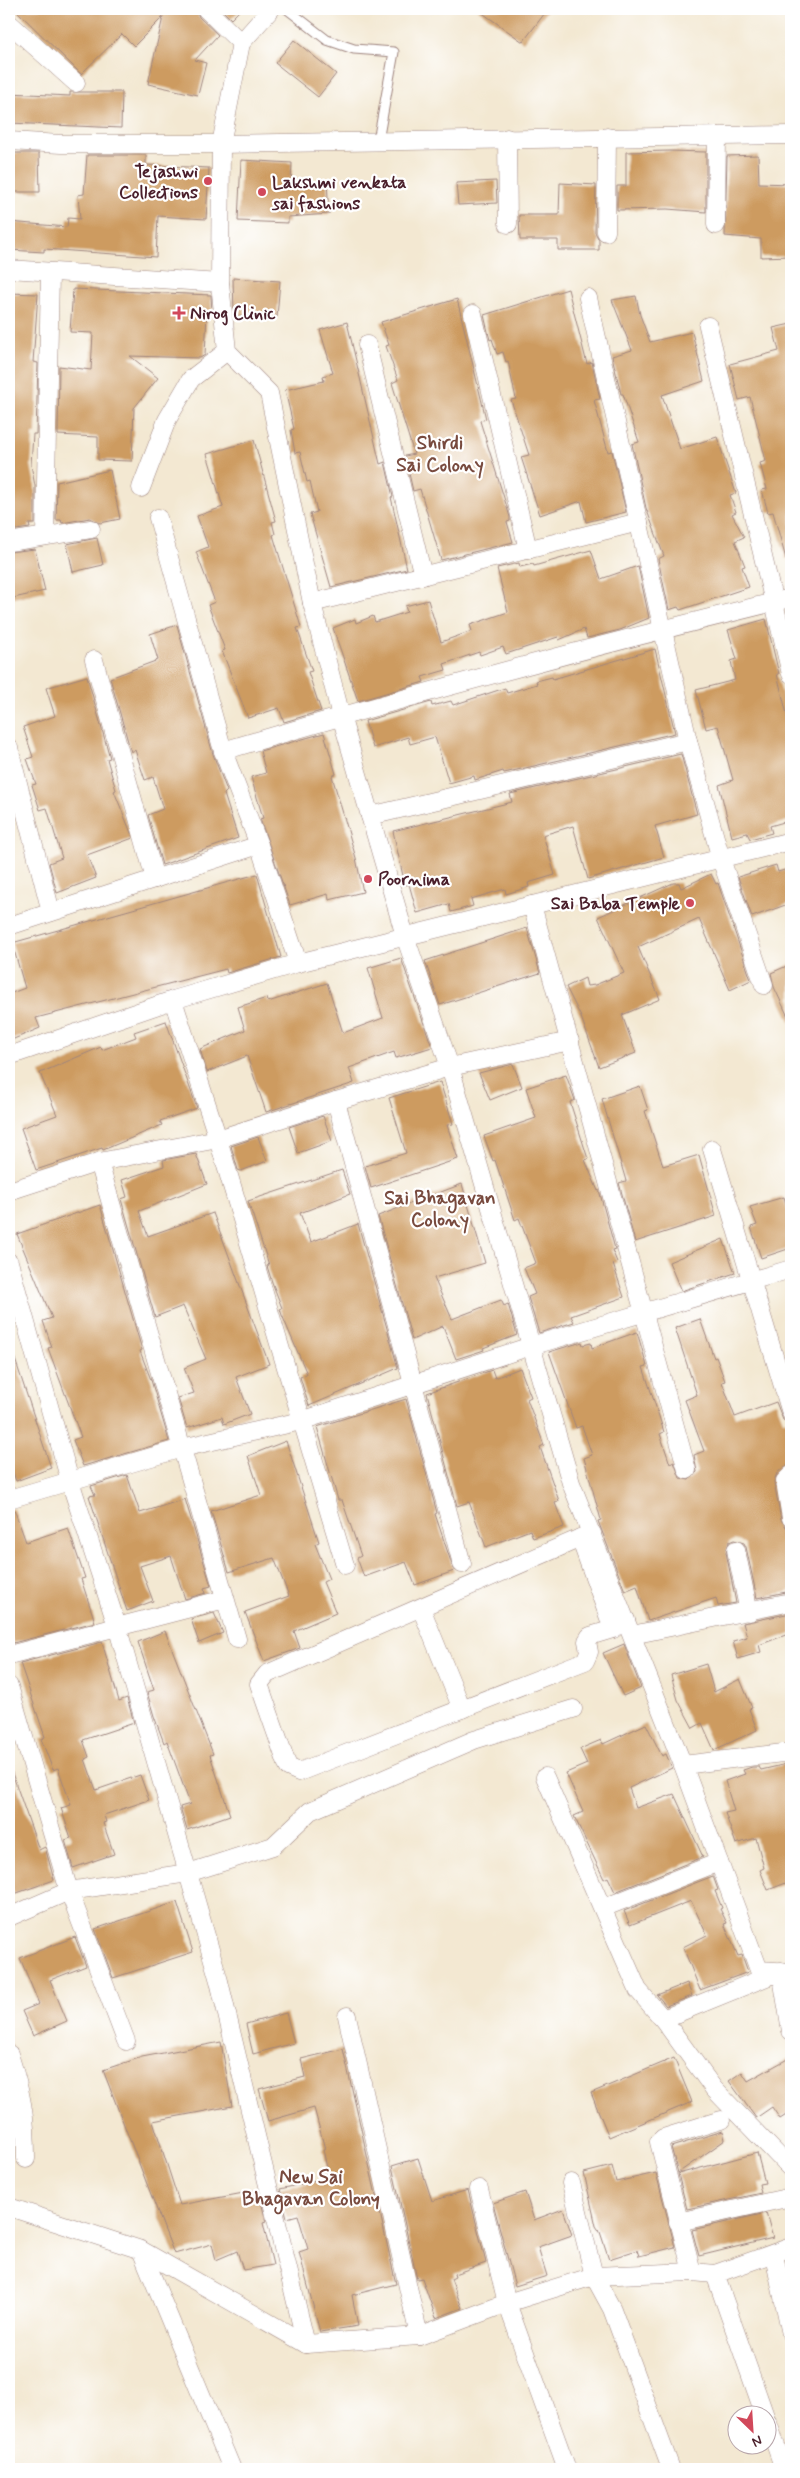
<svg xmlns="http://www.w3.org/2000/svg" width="800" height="2478" font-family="Mynerve,sans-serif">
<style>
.building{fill:#cd9b61}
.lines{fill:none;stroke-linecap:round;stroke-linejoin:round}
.service-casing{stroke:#9e847e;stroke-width:11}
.minor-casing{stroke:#9e847e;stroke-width:19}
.service{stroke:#fff;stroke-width:9}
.minor{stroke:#fff;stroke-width:18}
.poi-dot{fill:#d1495b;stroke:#fff;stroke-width:2}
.labels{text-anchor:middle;stroke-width:4.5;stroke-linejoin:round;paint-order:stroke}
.poi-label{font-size:18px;font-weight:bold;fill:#4a1f2b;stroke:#fff;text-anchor:start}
.neighbourhood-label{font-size:19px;font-weight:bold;fill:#784a3e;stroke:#fff}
</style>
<rect width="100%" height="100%" fill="#fff"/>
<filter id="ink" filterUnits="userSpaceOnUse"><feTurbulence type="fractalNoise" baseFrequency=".02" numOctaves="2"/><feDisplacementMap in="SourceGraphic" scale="10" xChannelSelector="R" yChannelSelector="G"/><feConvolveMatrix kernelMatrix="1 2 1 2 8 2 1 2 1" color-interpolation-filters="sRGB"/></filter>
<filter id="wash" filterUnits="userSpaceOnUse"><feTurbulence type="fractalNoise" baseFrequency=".0096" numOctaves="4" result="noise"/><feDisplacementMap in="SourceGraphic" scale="20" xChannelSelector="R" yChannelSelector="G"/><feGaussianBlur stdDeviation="1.12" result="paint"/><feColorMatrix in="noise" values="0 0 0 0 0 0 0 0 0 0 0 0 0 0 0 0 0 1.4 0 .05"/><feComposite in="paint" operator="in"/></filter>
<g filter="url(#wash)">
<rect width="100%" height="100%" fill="#f3e8d2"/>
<g id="blocks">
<g class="building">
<path d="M15,9H196L199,17L218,35L195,60L206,63L198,95L148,84L163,17L134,46L122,34L81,74Z"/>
<path d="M221,9H241L231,19Z"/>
<path d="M477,9H548L523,42Z"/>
<path d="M294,40L336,74L318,97L275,63Z"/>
<path d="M70,92H122L121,128L9,123V93L70,96Z"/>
<path d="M669,151L706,152V212L667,209L617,210V186H626V152Z"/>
<path d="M9,153H39L40,192H9Z"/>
<path d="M87,155H146V165L209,168L206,219L158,216L156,257L44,249V252L9,250V222L67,227L68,218L80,219L78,195L84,194Z"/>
<path d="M758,155L759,183L791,184V256L761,257V239L725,236L727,156Z"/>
<path d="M241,160L292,163L291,184L327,181L329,214L288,217V223L238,221Z"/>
<path d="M496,181L497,203L458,205L456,183Z"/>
<path d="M560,183L596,185L595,232L599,240V250H558V240H520L519,215H559Z"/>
<path d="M233,278L280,281L277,317L234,315Z"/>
<path d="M73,289L211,295L212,314L207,313L205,355L200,358L130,356L158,378L134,408L132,461L98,460V437L58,435L59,366L91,370L93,333L70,332Z"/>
<path d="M568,289L587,364L592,362L600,399L594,400L608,452L612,451L626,512L586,522L581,501L540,515L521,457L529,455L511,400L516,399L508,361L506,362L503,352L497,354L492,339L490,340L484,315Z"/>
<path d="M9,293L38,294L33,362L38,363L36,434H33L31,465L35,486V524H29L30,528L9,531Z"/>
<path d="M636,296L640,315L650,342L692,332L704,381L662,395L680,449L717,437L736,493L730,495L736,512L732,514L744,537L735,541L745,566L742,567L749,587L680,610L678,607L669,610L658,559L664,556L646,508L632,444L639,442L623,394H621L612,356L632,350L612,300Z"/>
<path d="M457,299L486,419L480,421L510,517V521L507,522L513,542L441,560L420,489L413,491L405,456L414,454L392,383L398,380L386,346L389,345L381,322Z"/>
<path d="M347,322L380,464L385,462L393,497H391L407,569L331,587L310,514L317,512L310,481L307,482L300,452L295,453L291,430L294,429L285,390L324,381L323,376L333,373L320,330Z"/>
<path d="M791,324V559H786L773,512L768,513L762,490L767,489L760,463L766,461L750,397L739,400L730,364L779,351L773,328Z"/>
<path d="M254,440L276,521L272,522L275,534L273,535L301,627L297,628L312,671L308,672L321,711L284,722L279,708L248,718L222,651L225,650L208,605L215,602L196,552L208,547L197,516L223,507L207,454Z"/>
<path d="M110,470L120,519L100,523L90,518L62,523L61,520H56L57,482Z"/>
<path d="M97,538L103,565L73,572L67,544Z"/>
<path d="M35,549L45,591L9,599V552Z"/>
<path d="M591,550L601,579L638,566L649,618L620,630L587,638L584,629L559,640L558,637L506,654L503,647L480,655L479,652L444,664L446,670L422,677L424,682L358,701L333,628L355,619L356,623L373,616L375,622L407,612L405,606L428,600L441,642L472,631L470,625L508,612L497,568L519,563L520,567L533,564L534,566Z"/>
<path d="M766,619L779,674H777L791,731V820L770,826L772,833L750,839L747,833L732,837L719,785L733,780L718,726L706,729L696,690L735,680L731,661L737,659L728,630Z"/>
<path d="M177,625L213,754L227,791L224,794L238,838L162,865L148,815L163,809L153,777L145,780L135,750L131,752L110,678L158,660L150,634Z"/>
<path d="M655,649L675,733L504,773L503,771L475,780L474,776L449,783L435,737L410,744L408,737L373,748L365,721L431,702L432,706L451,701L453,705L505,688L507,693L537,684L536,681L552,677L553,679Z"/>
<path d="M87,676L110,758L107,759L116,790L114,791L133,838L87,855L96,878L57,893L49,863L62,858L47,808L40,810L32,785L36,784L27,759L33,757L23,727L55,716L46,688Z"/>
<path d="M324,733L336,774L332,776L356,858L363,892L329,900L328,894L290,905L260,819L263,818L251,777L266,773L260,751Z"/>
<path d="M681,754L697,814L655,826L664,857L588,879L573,826L543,835L555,875L528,883L529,887L506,894L505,889L471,899L473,906L451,912L449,904L417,913L409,884L405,885L393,831L512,802L510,794Z"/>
<path d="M776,865L778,872L791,868V903L752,917L738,877Z"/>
<path d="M257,874L281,957L227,973L226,969L36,1018L40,1028L9,1041V994L25,988L12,943Z"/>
<path d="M711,874L716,884L718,883L751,980L730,990L699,919L638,947L660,999L622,1015L636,1053L599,1067L581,1017L566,987L585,978L587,986L595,985L624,973L598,917L673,883H679L681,888Z"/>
<path d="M527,928L540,973L440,1005L425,961Z"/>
<path d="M401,958L432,1047L396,1058L394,1052L349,1068L354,1083L266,1112L247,1056L207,1072L200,1049L245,1030L238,1007L267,998L268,1002L327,983L343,1033L383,1018L368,968Z"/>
<path d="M791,964V1023L774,987L771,973Z"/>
<path d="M166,1021L197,1108L160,1121L162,1125L103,1150L102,1148L36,1170L21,1128L57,1115L40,1073L101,1047L102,1050L136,1037L134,1032Z"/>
<path d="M513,1064L522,1087L490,1100L479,1073Z"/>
<path d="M566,1075L575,1100L570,1102L588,1159L585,1160L598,1191L599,1190L615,1249L612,1250L617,1262L613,1264L624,1297L571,1316L574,1322L539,1333L528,1297L535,1294L524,1268L536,1263L519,1218L515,1220L495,1160L493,1161L484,1136L536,1118L526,1088Z"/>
<path d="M440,1082L453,1124L447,1125L458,1159L371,1188L365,1166L406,1153L389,1098Z"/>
<path d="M640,1086L648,1110L645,1111L663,1166L699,1155L716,1216L635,1242L619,1183L626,1181L602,1099Z"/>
<path d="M323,1116L332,1141L298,1153L289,1127Z"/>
<path d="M258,1137L267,1161L241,1171L238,1170L231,1146Z"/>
<path d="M196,1154L207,1184L139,1211L148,1236L213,1213L269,1364L236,1377L250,1414L224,1424L222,1417L187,1428L178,1398L194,1393L184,1368L206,1359L183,1306L155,1317L121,1199L127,1197L122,1180L164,1166L163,1160Z"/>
<path d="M342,1170L350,1194L300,1213L311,1242L358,1224L398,1368L309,1406L300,1377L307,1374L282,1315L280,1309L282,1308L272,1282L267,1266L269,1265L248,1201Z"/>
<path d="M462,1184L485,1263L434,1278L452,1319L501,1300L504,1306L508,1304L517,1335L483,1348L484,1350L456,1359L443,1326L412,1340L378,1216Z"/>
<path d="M784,1197L791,1221V1248L761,1258L751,1227L757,1225L750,1207Z"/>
<path d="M100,1205L142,1350L140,1351L151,1380L169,1441L83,1466L73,1440L81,1437L48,1348L52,1347L43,1321L52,1318L17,1234Z"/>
<path d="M723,1239L735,1273L681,1291L669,1262Z"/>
<path d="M700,1319L714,1358L716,1357L725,1381L722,1382L735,1417L776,1402L783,1420L791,1423V1465L784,1467L777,1473L774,1482L781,1520L787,1528L791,1540V1591L757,1598L746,1547L744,1543L734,1540L729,1542L726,1552L736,1603L718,1606L716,1598L648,1621L637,1586L625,1591L598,1521L601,1520L584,1458L592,1455L582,1426L576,1428L549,1352L582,1342L583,1345L591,1343L592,1348L637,1332L647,1366L643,1367L664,1432L660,1434L670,1464L674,1462L680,1478L689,1480L697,1472L694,1455L704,1451L685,1400L697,1395L675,1328Z"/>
<path d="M12,1350L51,1468L16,1481L9,1461V1351Z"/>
<path d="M520,1368L531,1397L527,1399L544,1445L540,1447L559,1501L555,1503L564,1527L533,1538L530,1530L486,1547L469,1502L457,1506L427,1393L492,1370L495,1378Z"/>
<path d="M406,1399L437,1513L435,1514L454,1571L415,1585L406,1562L364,1577L357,1558L361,1556L342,1500H338L317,1427Z"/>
<path d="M286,1441L319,1542L315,1544L329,1579L323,1582L336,1613L294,1631L300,1648L264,1661L245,1612L289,1596L274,1558L229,1572L211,1511L261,1495L248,1456Z"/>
<path d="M127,1475L140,1513L185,1499L211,1586L204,1588L206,1593L185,1599L171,1556L140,1566L153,1601L127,1611L89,1496L95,1495L91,1486Z"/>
<path d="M9,1509H14L26,1542L68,1528L85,1578L81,1579L95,1622L13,1643L9,1631Z"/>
<path d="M214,1613L223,1633L199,1643L191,1619Z"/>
<path d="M791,1613V1633L759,1645L761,1652L738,1659L733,1641L747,1637L743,1623Z"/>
<path d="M165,1631L213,1754L210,1755L230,1815L187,1830L180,1807L190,1804L167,1741L164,1743L154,1716L147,1692L154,1690L138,1642Z"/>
<path d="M102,1642L119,1701L127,1698L134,1723L83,1740L89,1757L85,1759L96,1790L140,1775L149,1800L104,1815L106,1822L103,1823L114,1854L73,1868L65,1840L71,1838L61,1808L71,1805L58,1768L53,1770L41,1739L45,1737L20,1663Z"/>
<path d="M624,1644L641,1688L623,1696L603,1653Z"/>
<path d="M706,1664L714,1692L740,1679L752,1708L749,1709L757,1730L714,1750L702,1723L693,1728L678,1700L671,1675Z"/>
<path d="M646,1724L662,1756L666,1754L672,1768L629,1788L636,1808L674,1794L703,1857L615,1892L608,1877L604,1879L574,1816L583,1812L566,1773L587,1764L580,1749L601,1740L603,1744Z"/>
<path d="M791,1763V1881L768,1890L760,1870L764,1868L756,1838L736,1844L725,1813L734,1811L725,1781L745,1774L743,1770L752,1767H759L761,1770Z"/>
<path d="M11,1770L39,1850L45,1847L54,1880L14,1894L9,1880V1771Z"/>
<path d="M713,1876L718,1890L715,1891L722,1908L720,1909L727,1923L724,1924L738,1956L742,1955L748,1972L700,1990L683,1947L707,1935L691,1901L630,1925L624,1911Z"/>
<path d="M177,1902L193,1952L113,1978L95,1929Z"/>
<path d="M75,1937L86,1966L50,1980L67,2021L33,2036L22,2011L39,2004L20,1958Z"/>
<path d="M687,1983L692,1996L666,2006L657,1995Z"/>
<path d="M286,2013L294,2043L253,2054L246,2024Z"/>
<path d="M221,2042L232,2106L153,2121L180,2205L254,2191L255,2194L259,2193L266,2222L263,2223L273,2265L243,2270L237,2251L216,2260L212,2244L174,2254L103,2070L142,2057Z"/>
<path d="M343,2049L396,2284L352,2295L358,2326L320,2332L299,2252L308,2249L298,2215L287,2218L280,2189L329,2178L323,2149H325L314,2108L268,2121L259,2089L305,2077L301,2059Z"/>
<path d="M791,2057V2112L780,2119L772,2107L756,2118L729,2081L742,2072L748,2081Z"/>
<path d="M674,2058L692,2102L609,2137L591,2093Z"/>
<path d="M723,2131L725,2140L678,2173L671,2147Z"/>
<path d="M757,2153L765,2183L759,2184L761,2193L687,2209L678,2174Z"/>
<path d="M418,2158L432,2201L468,2190L486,2263L454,2274L455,2277L451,2279L462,2308L436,2318L422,2278L417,2279L392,2166Z"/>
<path d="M612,2166L616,2182L656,2173L675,2247L639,2256L637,2250L609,2259L600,2232L596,2226L584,2173Z"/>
<path d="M525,2192L534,2220L563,2209L572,2235L538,2247L547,2276L515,2286L493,2203Z"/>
<path d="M766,2213L773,2238L699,2256L692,2230Z"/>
</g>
</g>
</g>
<g filter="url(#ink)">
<use href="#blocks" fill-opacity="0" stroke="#9e847e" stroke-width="1"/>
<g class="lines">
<g class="service-casing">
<path id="service" d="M287,9L327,40L354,49L394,52L378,141"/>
</g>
<g class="minor-casing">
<g id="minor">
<path d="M206,9L241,43"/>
<path d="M271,9L241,43L221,144L220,283L227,351L269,393L312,603L341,716L405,936L450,1067L571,1483L683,1765L759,1970L791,1972"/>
<path d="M9,23L76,83"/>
<path d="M507,138L508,224"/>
<path d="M9,141L61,144H221L791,135"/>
<path d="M716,225L717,136"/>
<path d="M606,232L607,137"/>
<path d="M9,269L220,283"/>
<path d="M588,298L688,741L721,859L764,985"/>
<path d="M473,314L528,550"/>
<path d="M708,326L791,674"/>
<path d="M367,345L423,576"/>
<path d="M141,488L167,420L191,379L227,351"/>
<path d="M158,518L223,751L259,845L298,963"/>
<path d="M45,536L50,272"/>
<path d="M9,542L91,529"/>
<path d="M312,603L639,522"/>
<path d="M94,660L155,879"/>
<path d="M9,748L51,912"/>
<path d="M223,751C411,695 601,644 791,598"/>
<path d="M370,816L688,741"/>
<path d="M532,905L687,1470"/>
<path d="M9,926L259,845"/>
<path d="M173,1000L218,1139L345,1565"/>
<path d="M9,1056L173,1000L298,963L791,841"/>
<path d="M336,1101L462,1564"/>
<path d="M712,1149L791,1413"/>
<path d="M99,1162L237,1639"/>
<path d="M9,1191L99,1162L218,1139L336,1101L450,1067L570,1041"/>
<path d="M9,1262L70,1481L117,1626L219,1981L306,2344"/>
<path d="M791,1475L785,1481L791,1518"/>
<path d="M9,1499L182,1448L301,1421L531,1346L791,1269"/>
<path d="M592,1533L267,1674L259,1684L288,1767L299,1772L585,1661L589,1652L587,1641L590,1636L613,1629L626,1620"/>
<path d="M580,1538L613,1629"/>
<path d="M736,1550L749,1612"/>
<path d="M421,1608L462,1709"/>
<path d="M632,1635L791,1602"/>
<path d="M9,1655L225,1599"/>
<path d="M9,1686L69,1891L126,2041"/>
<path d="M683,1765L791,1752"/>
<path d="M545,1777L638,1990L663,2019L714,2089L791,2169"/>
<path d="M603,1908L719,1862"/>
<path d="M9,1917L69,1891L188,1873L273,1846L310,1811L474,1740L573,1709"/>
<path d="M347,2016L419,2336"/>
<path d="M663,2019L781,1971L791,2031"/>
<path d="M9,2054C22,2095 26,2116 26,2159"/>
<path d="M571,2183L594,2276L612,2309L671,2469"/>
<path d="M479,2189L507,2303L567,2469"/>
<path d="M9,2207L141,2250L306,2344L419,2336L507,2303L594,2276L692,2272L715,2274L791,2247"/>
<path d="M678,2222L791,2197"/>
<path d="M141,2250L232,2469"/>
<path d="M774,2255L791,2334"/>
<path d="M692,2272L659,2142L663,2138L721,2120"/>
<path d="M715,2274L765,2416"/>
<path d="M768,2423L784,2469"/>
</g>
</g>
<use href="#service" class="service"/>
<use href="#minor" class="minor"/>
</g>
</g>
<g class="poi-dot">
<circle cx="208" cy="181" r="5"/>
<circle cx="262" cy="192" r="5"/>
<path d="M176.5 305.5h5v5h5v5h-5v5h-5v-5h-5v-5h5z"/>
<circle cx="368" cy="879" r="5"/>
<circle cx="690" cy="903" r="5"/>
</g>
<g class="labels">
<g class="poi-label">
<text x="198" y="177" text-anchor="end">Tejashwi<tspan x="198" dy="21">Collections</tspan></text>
<text x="272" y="188">Lakshmi venkata<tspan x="272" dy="21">sai fashions</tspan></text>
<text x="190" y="319">Nirog Clinic</text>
<text x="378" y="885">Poornima</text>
<text x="680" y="909" text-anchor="end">Sai Baba Temple</text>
</g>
<g class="neighbourhood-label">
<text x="440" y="449">Shirdi<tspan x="440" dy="22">Sai Colony</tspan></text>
<text x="440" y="1204">Sai Bhagavan<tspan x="440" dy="22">Colony</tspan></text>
<text x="311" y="2183">New Sai<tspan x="311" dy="22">Bhagavan Colony</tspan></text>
</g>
</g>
<rect width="800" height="2478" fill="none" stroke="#fff" stroke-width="30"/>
<g transform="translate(752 2430) rotate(155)"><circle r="24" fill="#ffffff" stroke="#b7a5aa"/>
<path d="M0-4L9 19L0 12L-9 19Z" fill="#d1495b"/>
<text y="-8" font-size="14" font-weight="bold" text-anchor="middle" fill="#4a1f2b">N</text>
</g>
</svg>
